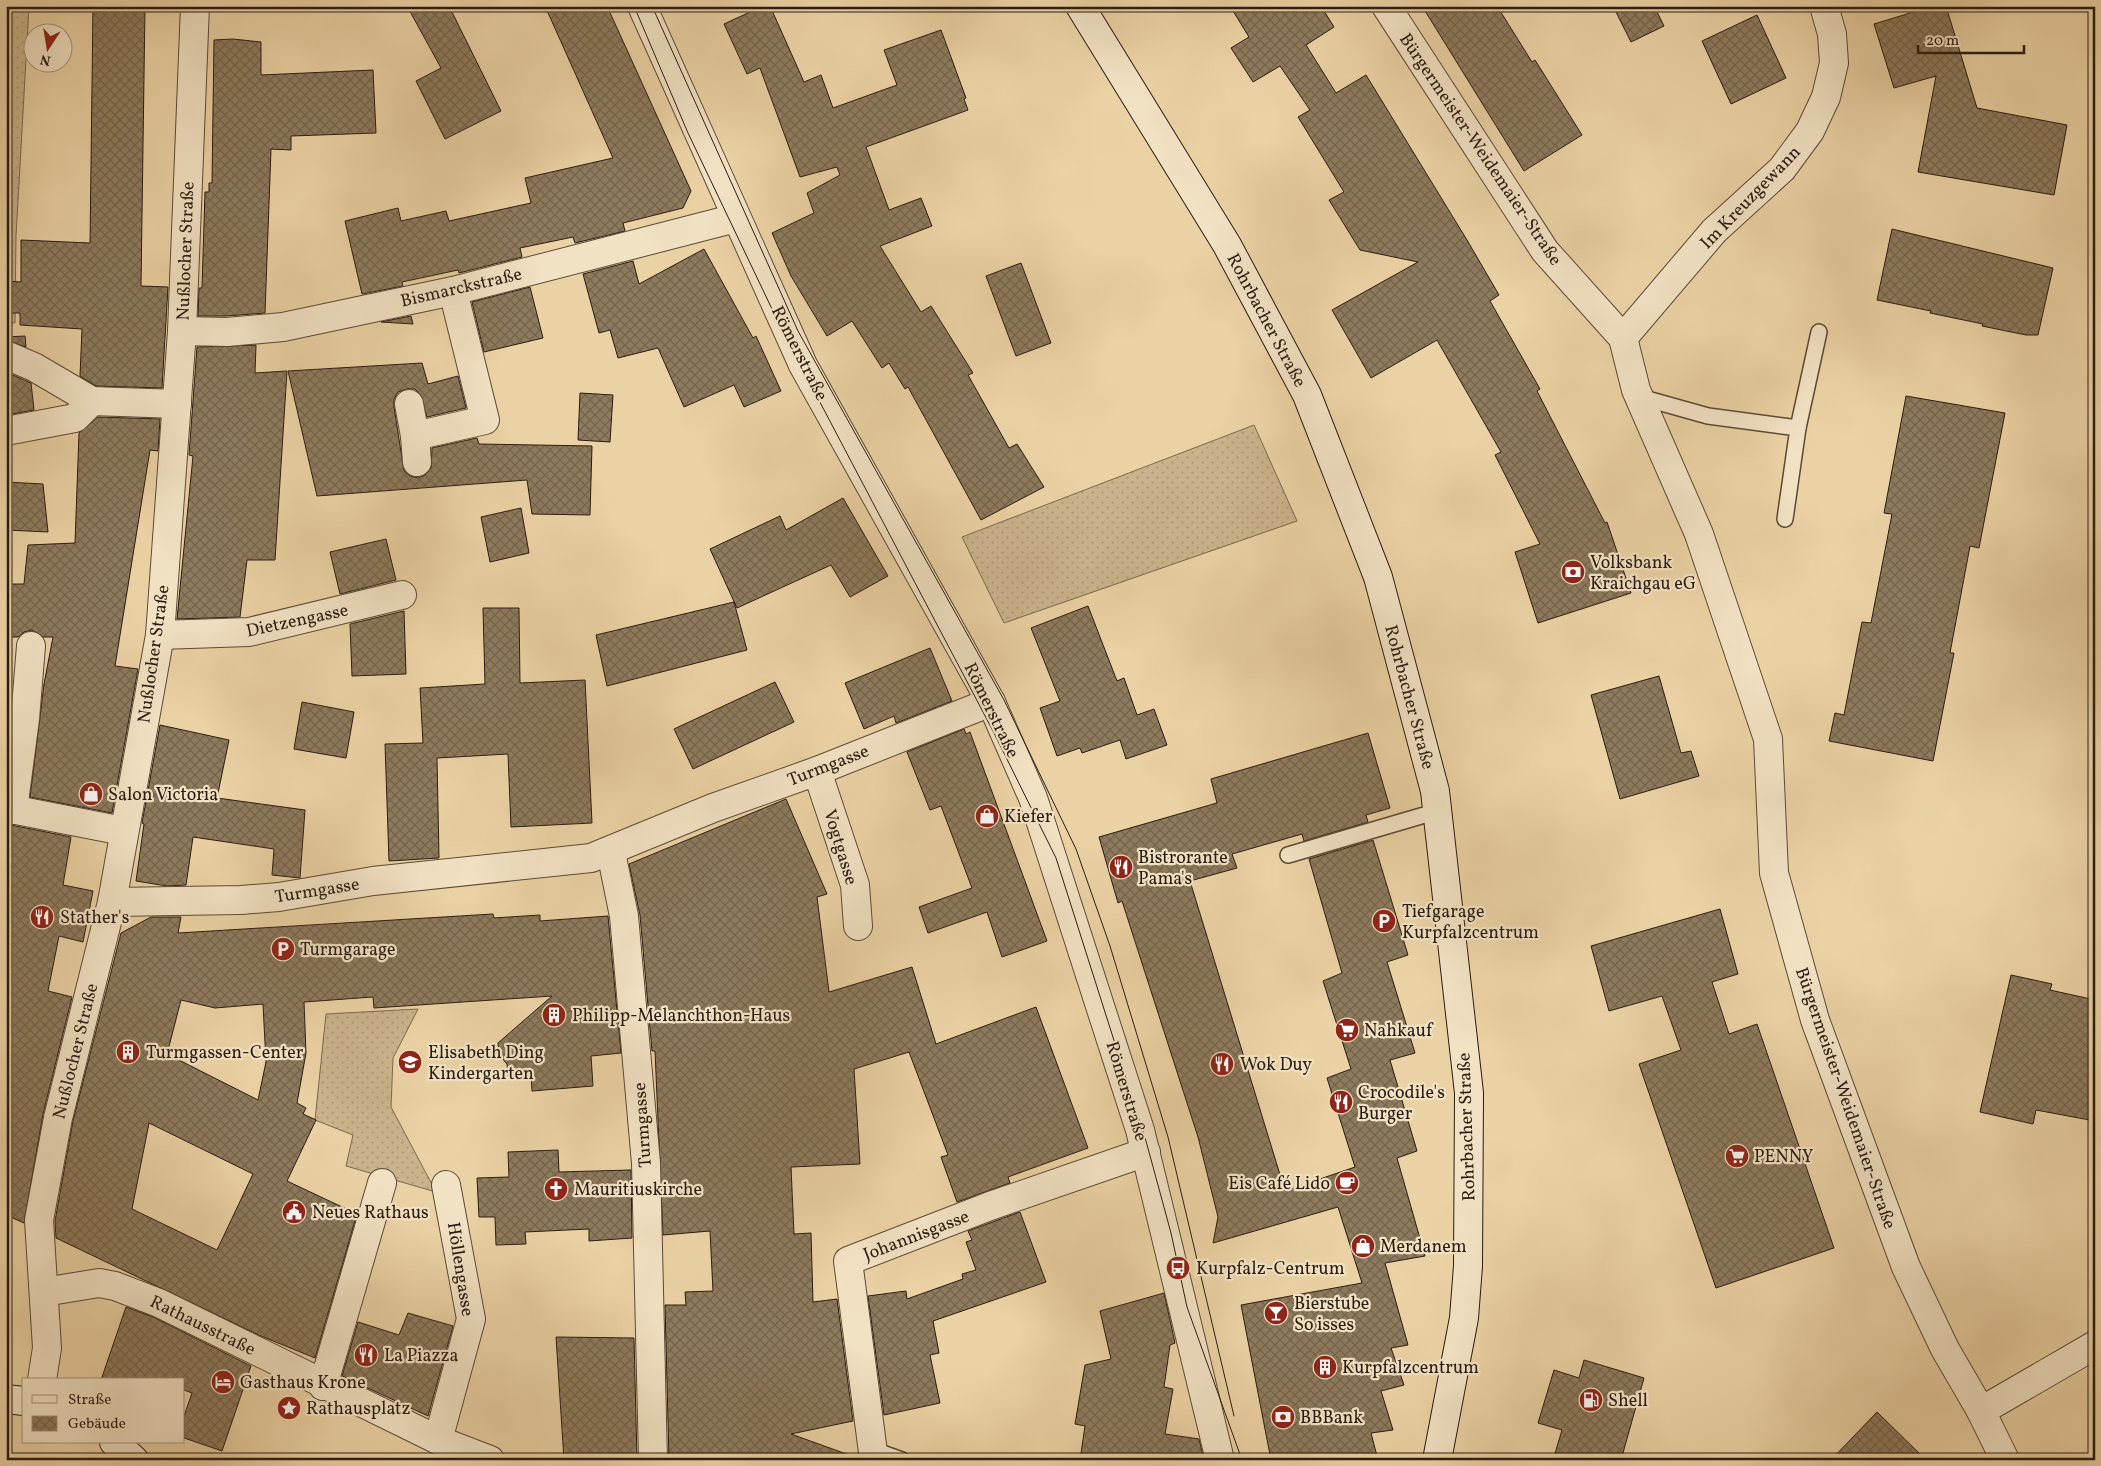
<svg xmlns="http://www.w3.org/2000/svg" width="2101" height="1466" font-family="Vollkorn,serif">
<style>
.grass{fill:url(#grass-dots);stroke:#7a684e}
.building{fill:url(#building-cross-hatch);stroke:#2a1c12;fill-rule:evenodd}
.lines{fill:none;stroke-linecap:round;stroke-linejoin:round}
.lane-casing{stroke:#5a4a36;stroke-width:18}
.street-casing{stroke:#5a4a36;stroke-width:30}
.secondary-casing{stroke:#2a1c12;stroke-width:30}
.lane{stroke:#f2e2c4;stroke-width:15}
.street{stroke:#f2e2c4;stroke-width:28}
.secondary{stroke:#f2e2c4;stroke-width:28}
.tram{stroke:#2a1c12;stroke-width:1}
.labels{text-anchor:middle;stroke-width:4.5;stroke-linejoin:round;paint-order:stroke}
.street-label{font-size:18px;fill:#2a1c12;stroke:#f2e2c4}
.poi-label{font-size:18px;fill:#2a1c12;stroke:#f2e2c4;text-anchor:start}
</style>
<defs>
<pattern id="grass-dots" width="8" height="8" patternUnits="userSpaceOnUse" patternTransform="scale(1.25)"><rect width="8" height="8" fill="#cab38b"/><path d="M2 2h.1M6 6h.1" fill="none" stroke="#ae9977" stroke-width="1.8" stroke-linecap="round"/></pattern>
<pattern id="building-cross-hatch" width="8" height="8" patternUnits="userSpaceOnUse" patternTransform="scale(1.25)"><rect width="8" height="8" fill="#8e7b5e"/><path d="M0 0l8 8M0 8l8-8" fill="none" stroke="#74644c"/></pattern>
</defs>
<rect width="100%" height="100%" fill="#ebd2a4"/>
<filter id="stains"><feTurbulence type="fractalNoise" baseFrequency=".004" numOctaves="4"/><feColorMatrix values="0 0 0 0 .2 0 0 0 0 .09 0 0 0 0 .02 0 0 0 .5 -.17"/></filter>
<radialGradient id="worn" r=".72"><stop offset=".6" stop-color="#630" stop-opacity="0"/><stop offset="1" stop-color="#630" stop-opacity=".3"/></radialGradient>
<g class="grass">
<path d="M6,6H29L16,236L15,323L6,322Z"/>
<path d="M1254,425L1297,521L1004,623L962,537Z"/>
<path d="M418,1009L393,1058L391,1107L436,1192L346,1166L353,1135L315,1120L326,1014Z"/>
</g>
<g class="building">
<path d="M93,6H145L141,286L168,287L162,388L96,386L80,376L82,329L20,325V313H6V281L21,282V240L90,243Z"/>
<path d="M407,6H449L501,111L445,139L416,81L441,68Z"/>
<path d="M545,6H607L691,191L683,208L623,223L625,231L575,243L573,237L520,248L522,257L459,273L458,270L402,282L403,286L362,294L345,221L398,208L401,221L446,211L449,221L531,203L525,178L613,158Z"/>
<path d="M763,6H770L804,82L821,75L833,108L897,85L884,50L941,30L966,98L964,99L968,110L866,147L889,210L921,198L932,226L880,246L921,312L931,306L973,373L968,375L1009,448L1017,444L1044,487L981,520L908,387L905,389L889,363L882,368L852,321L827,336L791,276L772,233L814,213L807,193L840,175L837,167L800,177L760,68L747,74L724,24Z"/>
<path d="M1230,6H1321L1334,27L1306,45L1336,93L1366,75L1467,240L1499,295L1490,301L1540,389L1537,391L1605,523L1607,522L1631,593L1538,623L1515,552L1540,544L1495,455L1501,452L1437,340L1371,378L1332,310L1418,262L1360,250L1329,200L1344,192L1298,117L1310,110L1280,66L1253,82L1231,48L1249,37Z"/>
<path d="M1422,6H1497L1532,62L1535,60L1582,135L1524,171Z"/>
<path d="M1613,6H1654L1664,26L1631,42Z"/>
<path d="M1933,6H1946L1977,108L2067,125L2054,195L1918,172L1936,76L1894,88L1874,24Z"/>
<path d="M1757,15L1786,78L1731,104L1702,41Z"/>
<path d="M233,39L261,42V75L373,70L376,133L291,136V150L271,149L265,313L226,316H198L199,288H202L205,192H209V183H212L214,40Z"/>
<path d="M1892,229L2053,268L2038,335H2026L1982,326L1983,324L1930,313L1931,311L1877,300Z"/>
<path d="M704,249L753,338L756,336L781,391L744,407L734,385L684,407L658,348L618,358L610,330L599,333L583,274L633,261L639,284Z"/>
<path d="M1021,263L1051,343L1016,356L986,276Z"/>
<path d="M530,287L543,338L484,352L472,302Z"/>
<path d="M411,316L413,324L381,322Z"/>
<path d="M25,336L26,347L6,340V337Z"/>
<path d="M256,345L255,373L287,371L275,560H247L240,617L177,619L193,456L189,455L197,347Z"/>
<path d="M422,363L428,384L458,376L466,408L427,417L420,394L415,389H407L398,392L394,399V407L404,471L410,476L418,478L425,475L431,468L432,448L477,438L479,444L592,446L590,515L532,514L527,480L317,496L288,371Z"/>
<path d="M6,372L31,383L34,410L6,415Z"/>
<path d="M580,393L613,395L610,442L578,440Z"/>
<path d="M1906,396L2005,413L1979,548L1970,546L1950,653H1954L1933,761L1829,741L1835,713L1844,715L1862,622L1871,623L1892,514L1884,513Z"/>
<path d="M98,417L160,419L158,451L150,450L115,666L138,669L112,813L30,797L44,684L53,637H43L32,630L24,632L18,637H6V584H24L28,545L75,543L79,433Z"/>
<path d="M6,482L43,484L48,532L6,530Z"/>
<path d="M843,498L888,576L850,597L831,565L737,608L710,549L780,516L786,530Z"/>
<path d="M521,508L529,553L490,562L481,517Z"/>
<path d="M386,539L396,580L340,594L330,552Z"/>
<path d="M734,602L747,650L607,686L596,635Z"/>
<path d="M1088,606L1117,681L1124,678L1137,715L1154,709L1167,745L1126,759L1120,740L1082,753L1080,748L1057,756L1040,708L1060,701L1031,628Z"/>
<path d="M483,608H519L520,683L585,680L592,823L511,827L508,754L437,758L439,858L389,861L385,744L423,743L420,688L485,684Z"/>
<path d="M404,611L406,674L352,676L350,624Z"/>
<path d="M930,648L952,701L896,723L894,716L864,729L845,683Z"/>
<path d="M1659,676L1681,753L1691,751L1699,776L1620,799L1591,695Z"/>
<path d="M775,682L794,722L693,769L674,729Z"/>
<path d="M302,702L354,712L346,758L294,749Z"/>
<path d="M160,725L229,740L217,798L305,810L300,878L272,875L274,849L193,837L186,885L167,886L136,881L144,824L142,823Z"/>
<path d="M964,729L966,734L970,732L1047,941L1002,957L987,912L928,933L919,907L972,888L941,806L930,810L907,752Z"/>
<path d="M1368,733L1390,808L1366,815L1368,822L1304,841L1302,834L1232,854L1237,868L1190,881L1285,1191L1355,1167L1327,1078L1351,1069L1323,981L1342,973L1309,859L1373,840L1408,955L1387,962L1415,1053L1390,1060L1417,1151L1397,1158L1425,1256L1385,1263L1408,1345L1391,1348L1404,1385L1381,1391L1393,1430L1371,1433L1378,1460H1271L1241,1305L1362,1283L1338,1207L1213,1243L1218,1217L1198,1137L1122,901L1118,903L1099,837L1217,803L1211,779Z"/>
<path d="M786,799L827,894L817,897L829,992L912,967L936,1044L1036,1007L1088,1148L1008,1177L1010,1183L957,1202L941,1157L948,1155L909,1052L854,1069L860,1164L791,1167L794,1234L811,1233L813,1302L837,1299L853,1421L791,1434L852,1456L851,1460H669L665,1305H686L685,1292L713,1291L710,1231L663,1235L655,1051H652L640,915L629,864Z"/>
<path d="M6,824L71,837L63,885L93,891L83,942L59,936L48,991L72,997L43,1114L24,1223L6,1215Z"/>
<path d="M1720,909L1738,974L1712,982L1729,1034L1757,1024L1834,1248L1716,1288L1639,1064L1681,1050L1662,996L1609,1011L1591,946Z"/>
<path d="M493,914L494,918L540,915V921L608,916L621,1053L591,1056L593,1086L532,1091L531,1074L508,1076L507,1064L499,1055L498,1043L552,996L374,1008L373,997L304,1002L306,1053L297,1103L306,1108L303,1114L316,1120L287,1181L357,1214L315,1358L261,1336L56,1238L55,1221L73,1121L121,933L151,917H181L178,933ZM181,1000L215,1008L263,1004L266,1062L258,1100L167,1054ZM149,1123L253,1174L217,1250L132,1209Z"/>
<path d="M2011,975L2052,984L2050,990L2095,1000V1121L2036,1110L2033,1124L1980,1112Z"/>
<path d="M558,1150L559,1172L631,1170L632,1238L589,1241V1229L525,1232L526,1244L496,1245L495,1217H479L477,1178L509,1177L508,1152Z"/>
<path d="M1020,1212L1046,1282L933,1321L939,1353L930,1355L940,1403L884,1415L868,1296L906,1291L907,1299L963,1279L962,1274L976,1270L966,1242L972,1240L968,1231Z"/>
<path d="M1164,1293L1175,1343L1170,1345L1164,1387L1173,1389L1165,1434L1199,1439L1204,1460H1080L1085,1426L1075,1424L1085,1365L1111,1359L1100,1311Z"/>
<path d="M126,1307L153,1317L251,1366L222,1451L184,1438V1416L192,1393L184,1390V1380H101Z"/>
<path d="M408,1313L453,1326L428,1416L342,1376L358,1322L399,1335Z"/>
<path d="M556,1337L634,1338L637,1460H564Z"/>
<path d="M1584,1360L1644,1378L1621,1460H1553L1562,1430L1538,1423L1554,1370L1579,1378Z"/>
<path d="M1877,1412L1926,1460H1831Z"/>
</g>
<g class="lines">
<g class="lane-casing">
<g id="lane">
<path d="M1640,397L1708,416L1798,428L1785,519"/>
<path d="M1798,428L1819,332"/>
<path d="M1288,855L1438,811"/>
<path d="M874,1450L902,1460"/>
</g>
</g>
<g class="street-casing">
<g id="street">
<path d="M642,6L803,365L991,702L1033,798L1140,1130L1220,1460"/>
<path d="M1386,6L1545,251L1623,338L1636,390L1699,534L1768,739L1774,873L1815,1020L1906,1267L1945,1349L1981,1411L2005,1460"/>
<path d="M182,331L227,332L283,327L453,291L736,218"/>
<path d="M1623,338L1714,231L1782,169L1810,131L1826,97L1834,63L1832,34L1824,6"/>
<path d="M6,355L34,367L92,401L177,404"/>
<path d="M409,404L415,436"/>
<path d="M6,431L75,418L92,401"/>
<path d="M417,462L415,436L485,420L453,291"/>
<path d="M160,635L249,632L402,595"/>
<path d="M817,771L855,885L858,926"/>
<path d="M6,808L123,831"/>
<path d="M13,810L25,719L31,646"/>
<path d="M611,852L624,916L646,1163L653,1460"/>
<path d="M112,902L241,900L279,897L373,881L591,858L713,808L817,771L991,702"/>
<path d="M44,1292L99,1283L115,1286L159,1303L438,1440L490,1460"/>
<path d="M42,1380L47,1348L39,1220L58,1118L112,902L160,635L182,331L195,6"/>
<path d="M323,1386L382,1183"/>
<path d="M1981,1411L2095,1345"/>
<path d="M438,1440L471,1319L446,1185"/>
<path d="M874,1460L848,1261L990,1206L1146,1152"/>
</g>
</g>
<g class="secondary-casing">
<g id="secondary">
<path d="M1080,6L1227,245L1307,395L1378,577L1435,791L1469,1093L1468,1266L1464,1318L1437,1460"/>
<path d="M6,1399L24,1401"/>
<path d="M114,1442L134,1460"/>
</g>
</g>
<use href="#lane" class="lane"/>
<use href="#street" class="street"/>
<use href="#secondary" class="secondary"/>
<g class="tram">
<path d="M634,6L688,133L782,330L993,731L1056,858L1146,1141L1171,1233L1187,1307L1242,1460"/>
<path d="M652,6L798,331L1004,700L1076,849L1110,946L1168,1137L1234,1416"/>
</g>
</g>
<defs>
<g id="bank-disc" transform="scale(1.25)"><circle r="9.5" fill="#8f2418" stroke="#f2e2c4"/><path d="M-6-4H6V4H-6ZM0-2.3a2.3 2.3 0 1 0 0 4.6a2.3 2.3 0 1 0 0-4.6Z" fill="#fff"/></g>
<g id="shop-disc" transform="scale(1.25)"><circle r="9.5" fill="#8f2418" stroke="#f2e2c4"/><path d="M-5-2.5h2.3a2.7 3.5 0 0 1 5.4 0H5L5.5 6h-11ZM-1.5-2.5h3a1.5 2.3 0 0 0-3 0Z" fill="#fff"/></g>
<g id="restaurant-disc" transform="scale(1.25)"><circle r="9.5" fill="#8f2418" stroke="#f2e2c4"/><path d="M-5-6h1v4h1v-4h1v4h1v-4h1v5L-1.5 .5V6h-2V.5L-5-1ZM5-6V6H3V1.5H1.5Q1.5-4 5-6Z" fill="#fff"/></g>
<g id="parking-disc" transform="scale(1.25)"><circle r="9.5" fill="#8f2418" stroke="#f2e2c4"/><path d="M-3.5-5.5H1a3.5 3.5 0 0 1 0 7H-1V5.5H-3.5ZM-1-3.4V-.6H.8a1.4 1.4 0 0 0 0-2.8Z" fill="#fff"/></g>
<g id="building-disc" transform="scale(1.25)"><circle r="9.5" fill="#8f2418" stroke="#f2e2c4"/><path d="M-4-6H4V6H1V3H-1V6H-4ZM-2.5-4.3h1.7v1.8h-1.7ZM.8-4.3h1.7v1.8H.8ZM-2.5-1h1.7V.8h-1.7ZM.8-1h1.7V.8H.8Z" fill="#fff"/></g>
<g id="supermarket-disc" transform="scale(1.25)"><circle r="9.5" fill="#8f2418" stroke="#f2e2c4"/><path d="M-6-5.5h2.5l.6 2H6L4.5 2H-2.5L-4.4-4H-6ZM-1.5 3.2a1.3 1.3 0 1 0 .1 0ZM3 3.2a1.3 1.3 0 1 0 .1 0Z" fill="#fff"/></g>
<g id="school-disc" transform="scale(1.25)"><circle r="9.5" fill="#8f2418" stroke="#f2e2c4"/><path d="M0-5L7-2L0 1L-7-2ZM-4 1L0 2.5L4 1V4Q0 6-4 4Z" fill="#fff"/></g>
<g id="cafe-disc" transform="scale(1.25)"><circle r="9.5" fill="#8f2418" stroke="#f2e2c4"/><path d="M-5.5-4.5H6V0H3Q3 3.5 0 3.5H-2.5Q-5.5 3.5-5.5 0ZM3-3.2v2h1.7v-2ZM-6 4.5H4V6H-6Z" fill="#fff"/></g>
<g id="church-disc" transform="scale(1.25)"><circle r="9.5" fill="#8f2418" stroke="#f2e2c4"/><path d="M-1.2-6h2.4v3.5h3.3v2.4h-3.3V6h-2.4V-.1h-3.3v-2.4h3.3Z" fill="#fff"/></g>
<g id="civic-disc" transform="scale(1.25)"><circle r="9.5" fill="#8f2418" stroke="#f2e2c4"/><path d="M-.6-6.5H3V-4.5H.6V-3L4-1V1h2V6H-6V1h2V-1L-.6-3ZM-1.2 2.5V6h2.4V2.5Z" fill="#fff"/></g>
<g id="bus-disc" transform="scale(1.25)"><circle r="9.5" fill="#8f2418" stroke="#f2e2c4"/><path d="M-5-6H5V4H4V6H2V4H-2V6H-4V4H-5ZM-3.5-4V0h7V-4ZM-3.5 1.2v1.5H-2V1.2ZM2 1.2v1.5H3.5V1.2Z" fill="#fff"/></g>
<g id="bar-disc" transform="scale(1.25)"><circle r="9.5" fill="#8f2418" stroke="#f2e2c4"/><path d="M-6-5H6L.8 .8V4.5H3.5V6h-7V4.5H-.8V.8Z" fill="#fff"/></g>
<g id="hotel-disc" transform="scale(1.25)"><circle r="9.5" fill="#8f2418" stroke="#f2e2c4"/><path d="M-6-4.5h1.5V1H6V5H4.5V3h-9V5H-6ZM-4 0a1.8 1.8 0 1 1 3.6 0ZM.5 0V-2.5h3Q6-2.5 6 0Z" fill="#fff"/></g>
<g id="fuel-disc" transform="scale(1.25)"><circle r="9.5" fill="#8f2418" stroke="#f2e2c4"/><path d="M-5.5-6h7V0h2V4h1.3V-2.5L3-4.5l.8-.8L6-3V5H2.5V1h-1V6h-7ZM-4.2-4.7v3.2H.2V-4.7Z" fill="#fff"/></g>
<g id="sight-disc" transform="scale(1.25)"><circle r="9.5" fill="#8f2418" stroke="#f2e2c4"/><path d="M0-6L1.8-2.2L6-1.7L2.9 1.2L3.7 5.4L0 3.3L-3.7 5.4L-2.9 1.2L-6-1.7L-1.8-2.2Z" fill="#fff"/></g>
</defs>
<g fill-rule="evenodd">
<use href="#bank-disc" x="1573" y="572"/>
<use href="#shop-disc" x="91" y="794"/>
<use href="#shop-disc" x="987" y="816"/>
<use href="#restaurant-disc" x="1121" y="867"/>
<use href="#restaurant-disc" x="42" y="917"/>
<use href="#parking-disc" x="1384" y="921"/>
<use href="#parking-disc" x="283" y="949"/>
<use href="#building-disc" x="554" y="1015"/>
<use href="#supermarket-disc" x="1347" y="1030"/>
<use href="#building-disc" x="128" y="1052"/>
<use href="#school-disc" x="410" y="1062"/>
<use href="#restaurant-disc" x="1222" y="1064"/>
<use href="#restaurant-disc" x="1341" y="1102"/>
<use href="#supermarket-disc" x="1737" y="1156"/>
<use href="#cafe-disc" x="1347" y="1183"/>
<use href="#church-disc" x="556" y="1189"/>
<use href="#civic-disc" x="294" y="1212"/>
<use href="#shop-disc" x="1363" y="1246"/>
<use href="#bus-disc" x="1178" y="1268"/>
<use href="#bar-disc" x="1276" y="1313"/>
<use href="#restaurant-disc" x="366" y="1355"/>
<use href="#building-disc" x="1325" y="1367"/>
<use href="#hotel-disc" x="223" y="1382"/>
<use href="#fuel-disc" x="1591" y="1400"/>
<use href="#sight-disc" x="289" y="1408"/>
<use href="#bank-disc" x="1283" y="1417"/>
</g>
<g class="labels">
<g class="street-label">
<text transform="translate(1481 149) rotate(56)" y="6">Bürgermeister-Weidemaier-Straße</text>
<text transform="translate(1750 197) rotate(-46)" y="6">Im Kreuzgewann</text>
<text transform="translate(185 251) rotate(-88)" y="6">Nußlocher Straße</text>
<text transform="translate(461 287) rotate(-13)" y="6">Bismarckstraße</text>
<text transform="translate(1267 320) rotate(62)" y="6">Rohrbacher Straße</text>
<text transform="translate(800 353) rotate(63)" y="6">Römerstraße</text>
<text transform="translate(297 620) rotate(-12)" y="6">Dietzengasse</text>
<text transform="translate(153 654) rotate(-82)" y="6">Nußlocher Straße</text>
<text transform="translate(1410 697) rotate(75)" y="6">Rohrbacher Straße</text>
<text transform="translate(992 710) rotate(64)" y="6">Römerstraße</text>
<text transform="translate(828 765) rotate(-21)" y="6">Turmgasse</text>
<text transform="translate(841 847) rotate(73)" y="6">Vogtgasse</text>
<text transform="translate(317 890) rotate(-9)" y="6">Turmgasse</text>
<text transform="translate(75 1051) rotate(-76)" y="6">Nußlocher Straße</text>
<text transform="translate(1127 1091) rotate(73)" y="6">Römerstraße</text>
<text transform="translate(1846 1098) rotate(71)" y="6">Bürgermeister-Weidemaier-Straße</text>
<text transform="translate(642 1125) rotate(-94)" y="6">Turmgasse</text>
<text transform="translate(1466 1127) rotate(-92)" y="6">Rohrbacher Straße</text>
<text transform="translate(916 1235) rotate(-21)" y="6">Johannisgasse</text>
<text transform="translate(461 1269) rotate(81)" y="6">Höllengasse</text>
<text transform="translate(203 1325) rotate(26)" y="6">Rathausstraße</text>
</g>
<g class="poi-label">
<text x="1590" y="568">Volksbank<tspan x="1590" dy="21">Kraichgau eG</tspan></text>
<text x="108" y="800">Salon Victoria</text>
<text x="1004" y="822">Kiefer</text>
<text x="1138" y="863">Bistrorante<tspan x="1138" dy="21">Pama's</tspan></text>
<text x="1402" y="917">Tiefgarage<tspan x="1402" dy="21">Kurpfalzcentrum</tspan></text>
<text x="60" y="923">Stather's</text>
<text x="300" y="955">Turmgarage</text>
<text x="572" y="1021">Philipp-Melanchthon-Haus</text>
<text x="1364" y="1036">Nahkauf</text>
<text x="146" y="1058">Turmgassen-Center</text>
<text x="428" y="1058">Elisabeth Ding<tspan x="428" dy="21">Kindergarten</tspan></text>
<text x="1240" y="1070">Wok Duy</text>
<text x="1358" y="1098">Crocodile's<tspan x="1358" dy="21">Burger</tspan></text>
<text x="1754" y="1162">PENNY</text>
<text x="1330" y="1189" text-anchor="end">Eis Café Lido</text>
<text x="574" y="1195">Mauritiuskirche</text>
<text x="312" y="1218">Neues Rathaus</text>
<text x="1380" y="1252">Merdanem</text>
<text x="1196" y="1274">Kurpfalz-Centrum</text>
<text x="1294" y="1309">Bierstube<tspan x="1294" dy="21">So isses</tspan></text>
<text x="384" y="1361">La Piazza</text>
<text x="1342" y="1373">Kurpfalzcentrum</text>
<text x="240" y="1388">Gasthaus Krone</text>
<text x="1608" y="1406">Shell</text>
<text x="306" y="1414">Rathausplatz</text>
<text x="1300" y="1423">BBBank</text>
</g>
</g>
<rect width="2101" height="1466" fill="none" stroke="#ebd2a4" stroke-width="25"/>
<rect x="8" y="8" width="2086" height="1451" fill="none" stroke="#2a1c12" stroke-width="2.5"/>
<rect x="12" y="12" width="2076" height="1441" fill="none" stroke="#2a1c12"/>
<rect x="22" y="1378" width="162" height="65" fill="#f2e2c4" stroke="#a2937d"/>
<rect x="32" y="1395" width="25" height="8" fill="#f2e2c4" stroke="#a2937d"/>
<text x="68" y="1404" font-size="15" fill="#2a1c12">Straße</text>
<rect x="32" y="1416" width="25" height="15" fill="url(#building-cross-hatch)" stroke="#a2937d"/>
<text x="68" y="1428" font-size="15" fill="#2a1c12">Gebäude</text>
<g transform="translate(48 48) rotate(192)"><circle r="24" fill="#f2e2c4" stroke="#a2937d"/>
<path d="M0-4L9 19L0 12L-9 19Z" fill="#8f2418"/>
<text y="-8" font-size="14" font-weight="bold" text-anchor="middle" fill="#2a1c12">N</text>
</g>
<path d="M1918 45v8h106v-8" fill="none" stroke="#2a1c12" stroke-width="2.5"/>
<text x="1926" y="45" font-size="15" fill="#2a1c12" stroke="#f2e2c4" stroke-width="4" paint-order="stroke">20 m</text>
<rect width="100%" height="100%" filter="url(#stains)"/>
<rect width="100%" height="100%" fill="url(#worn)"/>
</svg>
